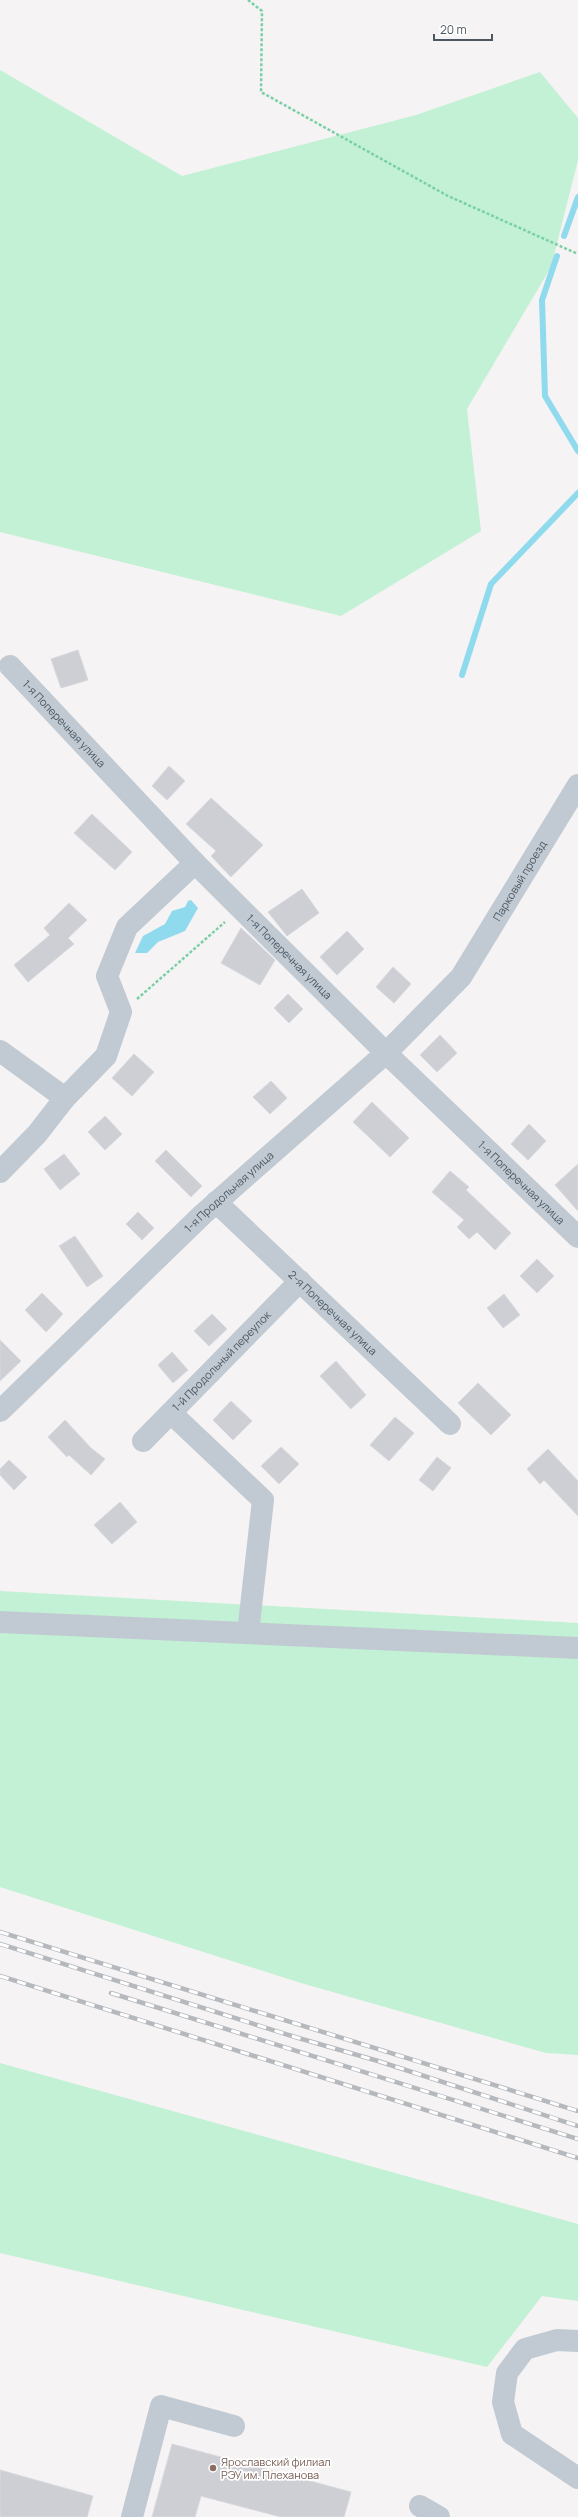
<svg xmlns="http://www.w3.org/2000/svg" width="578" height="2517" font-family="Manrope,sans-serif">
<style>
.green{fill:#c3f1d5}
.water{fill:#90daee}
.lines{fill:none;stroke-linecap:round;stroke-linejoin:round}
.stream{stroke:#90daee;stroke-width:6}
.building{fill:#cdcfd5;stroke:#d7d9de}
.path{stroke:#7ad0a6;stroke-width:2.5;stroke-dasharray:3 2;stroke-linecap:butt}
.minor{stroke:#c1cad2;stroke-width:22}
.rail-casing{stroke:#b5b8bd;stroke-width:4.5}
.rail{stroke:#fff;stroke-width:3;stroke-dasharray:9;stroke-linecap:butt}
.education-dot{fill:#8d6e63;stroke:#fff;stroke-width:1.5}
.labels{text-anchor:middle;stroke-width:3.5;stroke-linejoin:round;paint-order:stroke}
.street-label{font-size:11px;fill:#4a5661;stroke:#fff}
.education-label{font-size:11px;fill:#785e54;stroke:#fff;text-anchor:start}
</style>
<rect width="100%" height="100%" fill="#f5f3f3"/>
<g class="green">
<path d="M0,70L182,176L416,115L540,72L578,118V160L551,267L467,409L481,531L341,616L0,532Z"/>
<path d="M0,1591L578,1623V2055L546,2053L301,1983L0,1887Z"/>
<path d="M0,2063L578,2224V2301L542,2296L487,2367L0,2253Z"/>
</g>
<path class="water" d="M191,900L198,908L185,931L158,942L147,953H135L143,936L165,924L172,911L185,907L188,901Z"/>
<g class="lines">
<g class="stream">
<path d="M564,236L578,197"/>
<path d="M557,256L542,300L545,396L578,451"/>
<path d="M462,675L491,584L578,493"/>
</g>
</g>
<g class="building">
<path d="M78,650L88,680L61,688L51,659Z"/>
<path d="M169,766L185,781L167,800L152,786Z"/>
<path d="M211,798L263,845L231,877L211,856L216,851L186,824Z"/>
<path d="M92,814L132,852L115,870L74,833Z"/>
<path d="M302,889L319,913L287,936L268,912Z"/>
<path d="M69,903L87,920L68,938L74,944L28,982L14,965L50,935L44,928Z"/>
<path d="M241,928L275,960L260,985L221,963Z"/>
<path d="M347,931L364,949L337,975L320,957Z"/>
<path d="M393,967L411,984L394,1003L376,987Z"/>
<path d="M288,994L303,1009L289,1023L274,1008Z"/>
<path d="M440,1035L457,1053L437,1072L420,1055Z"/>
<path d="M134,1054L154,1072L132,1096L112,1078Z"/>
<path d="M271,1081L287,1098L270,1114L253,1097Z"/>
<path d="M372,1102L409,1138L390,1157L353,1122Z"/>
<path d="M105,1116L122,1134L105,1150L88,1132Z"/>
<path d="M529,1124L546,1141L528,1160L511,1144Z"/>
<path d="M166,1150L202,1186L191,1197L155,1161Z"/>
<path d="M64,1154L80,1174L60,1190L44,1169Z"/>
<path d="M578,1164V1211L555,1185Z"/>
<path d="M450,1171L469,1187L466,1190L511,1233L495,1250L477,1232L469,1239L457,1227L464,1220L432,1192Z"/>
<path d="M138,1212L154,1228L142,1240L126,1224Z"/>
<path d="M75,1236L103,1276L87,1287L59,1246Z"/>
<path d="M537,1259L554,1276L537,1293L520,1276Z"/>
<path d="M42,1293L63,1314L46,1332L25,1310Z"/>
<path d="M504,1294L520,1315L503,1328L487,1308Z"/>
<path d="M212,1314L227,1329L209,1346L194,1331Z"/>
<path d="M0,1340L21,1361L0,1381Z"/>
<path d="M172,1352L188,1370L173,1383L158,1365Z"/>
<path d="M336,1361L366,1395L351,1409L320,1376Z"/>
<path d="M478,1383L511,1415L491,1435L458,1403Z"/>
<path d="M231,1401L252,1421L233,1440L213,1420Z"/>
<path d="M395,1417L414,1433L389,1461L370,1445Z"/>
<path d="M65,1420L91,1448L105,1459L91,1475L69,1455L67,1457L48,1437Z"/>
<path d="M281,1447L299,1464L279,1484L261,1466Z"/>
<path d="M548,1449L578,1481V1516L544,1480L540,1484L527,1469Z"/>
<path d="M437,1457L451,1468L433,1491L419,1480Z"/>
<path d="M9,1460L27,1477L14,1490L0,1475V1469Z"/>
<path d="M120,1502L137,1522L112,1544L94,1525Z"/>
<path d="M172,2444L351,2492L344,2517H281L201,2496L195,2517H152Z"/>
<path d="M0,2470L93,2496L87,2517H0Z"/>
</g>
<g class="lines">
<g class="path">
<path d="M248,0L262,11L261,92L448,196L578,254"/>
<path d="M137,999L225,922"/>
</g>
<g class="minor">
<path id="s1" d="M10,666L195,863L386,1053L578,1237"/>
<path d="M0,1051L65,1098"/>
<path d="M0,1172L37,1134L65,1098L106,1056L121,1012L107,976L127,927L195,863"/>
<path id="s2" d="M216,1202L450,1424"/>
<path id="s3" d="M0,1411L202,1215L386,1053L461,977L578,785"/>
<path d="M171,1413L263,1500L248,1633"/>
<path id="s4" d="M143,1441L300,1281"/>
<path d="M0,1622L578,1648"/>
<path d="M578,2341L557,2340L525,2349L507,2373L503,2402L512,2434L578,2478"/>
<path d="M420,2506L439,2517"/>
<path d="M132,2517L161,2406L234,2426"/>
</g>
<g class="rail-casing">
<g id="rail">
<path d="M0,1932L578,2111"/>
<path d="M0,1944L295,2037L378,2061L578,2126"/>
<path d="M0,1976L578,2158"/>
<path d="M111,1993L578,2139"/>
</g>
</g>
<use href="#rail" class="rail"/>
</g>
<circle class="education-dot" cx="213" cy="2468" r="4"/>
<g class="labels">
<g class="street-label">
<text dy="4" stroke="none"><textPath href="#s1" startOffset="79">1-я Поперечная улица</textPath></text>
<text dy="4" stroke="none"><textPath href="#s3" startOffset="746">Парковый проезд</textPath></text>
<text dy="4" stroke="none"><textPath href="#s1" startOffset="403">1-я Поперечная улица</textPath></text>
<text dy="4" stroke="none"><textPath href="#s1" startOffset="727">1-я Поперечная улица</textPath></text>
<text dy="4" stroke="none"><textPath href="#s3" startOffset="317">1-я Продольная улица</textPath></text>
<text dy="4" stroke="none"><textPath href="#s2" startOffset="161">2-я Поперечная улица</textPath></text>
<text dy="4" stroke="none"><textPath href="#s4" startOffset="112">1-й Продольный переулок</textPath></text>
</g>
<g class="education-label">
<text x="221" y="2466">Ярославский филиал<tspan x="221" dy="13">РЭУ им. Плеханова</tspan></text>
</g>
</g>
<path d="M434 34v6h58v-6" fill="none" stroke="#4a5661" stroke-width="2"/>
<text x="440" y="34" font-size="12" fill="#4a5661" stroke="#ffffff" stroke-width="3" paint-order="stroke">20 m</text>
</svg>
